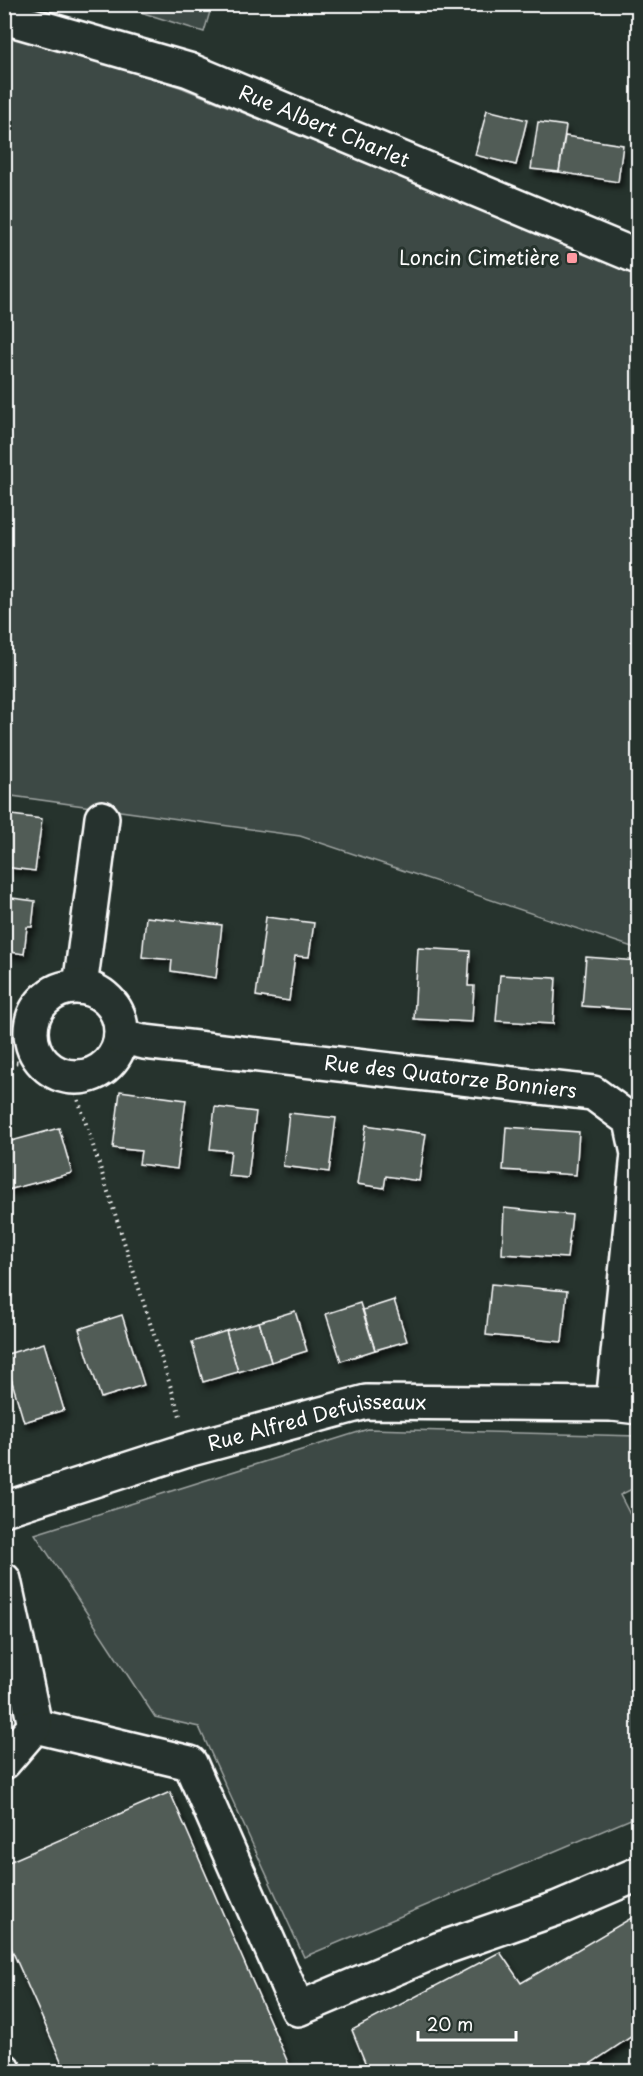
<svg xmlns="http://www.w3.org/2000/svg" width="643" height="2076" font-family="'Playpen Sans',sans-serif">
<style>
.green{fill:#3e4944;stroke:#9ea4a2;stroke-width:1.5}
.building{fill:#515c57;stroke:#fff;stroke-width:1.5;filter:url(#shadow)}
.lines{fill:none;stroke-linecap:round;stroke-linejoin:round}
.minor-casing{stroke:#fff;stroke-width:38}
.path{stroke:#fff;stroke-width:4;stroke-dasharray:1.5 4.5;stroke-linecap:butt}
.minor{stroke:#26332d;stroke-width:33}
.poi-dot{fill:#ff9aa2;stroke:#26332d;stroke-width:2}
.labels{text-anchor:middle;stroke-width:6;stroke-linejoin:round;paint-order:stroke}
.street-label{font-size:20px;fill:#fff;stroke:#26332d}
.poi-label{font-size:20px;fill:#fff;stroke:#26332d;text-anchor:end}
</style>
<defs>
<filter id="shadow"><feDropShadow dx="3.5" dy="6" stdDeviation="3" flood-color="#0009"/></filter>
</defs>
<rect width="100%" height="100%" fill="#26332d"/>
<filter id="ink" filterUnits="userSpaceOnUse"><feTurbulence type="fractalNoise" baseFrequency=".0167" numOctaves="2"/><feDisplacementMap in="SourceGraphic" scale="12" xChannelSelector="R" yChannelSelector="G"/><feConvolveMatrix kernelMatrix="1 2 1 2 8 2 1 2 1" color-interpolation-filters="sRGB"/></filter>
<g filter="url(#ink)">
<g class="green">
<path d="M118,5L212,4V5L204,32Z"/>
<path d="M5,32L180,87L638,274V949L300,836L5,795Z"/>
<path d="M368,1429L638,1436V1486L620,1495L638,1530V1816L304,1957L199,1727L155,1717L35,1534Z"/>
</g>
<g class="building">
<path d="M487,110L527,120L516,165L475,155Z"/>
<path d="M538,122L566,126L559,172L531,169Z"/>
<path d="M565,136L623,145L618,182L559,172Z"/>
<path d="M4,814L42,819L35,871L4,867Z"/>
<path d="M4,897L35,901L32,927H27L24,954L4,951Z"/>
<path d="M146,917L222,925L216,978L171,971L172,960L142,957Z"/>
<path d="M266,917L314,923L309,957L295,956L289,1001L256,996Z"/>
<path d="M418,948L470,951L468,986H474L472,1022L414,1019Z"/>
<path d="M586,957L638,961V1010L582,1006Z"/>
<path d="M500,975L556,978L553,1024L496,1021Z"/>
<path d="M120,1091L186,1100L177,1169L139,1164L141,1151L113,1148Z"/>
<path d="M215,1107L256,1112L248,1178L228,1176L231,1151L210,1149Z"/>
<path d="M289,1113L336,1118L329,1172L283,1166Z"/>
<path d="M366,1125L426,1134L419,1181L386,1176L384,1188L357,1184Z"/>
<path d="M506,1127L579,1132L576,1175L503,1170Z"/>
<path d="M59,1128L72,1173L4,1191V1143Z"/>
<path d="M504,1208L572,1215L567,1258L502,1254Z"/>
<path d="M491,1284L567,1291L562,1342L486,1335Z"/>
<path d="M394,1300L407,1341L375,1350L363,1310Z"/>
<path d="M360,1303L375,1350L341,1361L326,1314Z"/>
<path d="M295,1311L307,1351L271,1362L259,1322Z"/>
<path d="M122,1315L144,1385L101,1398L79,1329Z"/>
<path d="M259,1322L271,1362L238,1372L226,1331Z"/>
<path d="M226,1331L238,1372L203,1382L192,1342Z"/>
<path d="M44,1343L64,1410L24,1422L4,1355Z"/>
<path d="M170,1792L292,2072H66L4,1932V1864Z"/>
<path d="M638,1914V2032L578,2072H369L352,2030L500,1952L521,1983Z"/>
</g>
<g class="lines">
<g class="minor-casing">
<g id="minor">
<path id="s1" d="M4,17L189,70L638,257"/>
<path d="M80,987L102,818"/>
<circle cx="76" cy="1032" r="45"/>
<path id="s2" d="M121,1037L144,1042L593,1093L631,1121L638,1154L613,1404"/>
<path id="s3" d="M4,1509L191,1449L366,1402L613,1404L638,1407"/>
<path d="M4,1580L35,1726L190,1763L298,2009L440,1949L558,1908L638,1874"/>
<path d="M4,1762L35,1726"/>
<path d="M4,2070L5,2072"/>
</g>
</g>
<g class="path">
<path d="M4,1061L46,1066"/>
<path d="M71,1077L181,1419"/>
</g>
<use href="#minor" class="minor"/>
</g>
</g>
<rect class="poi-dot" x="566" y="252" width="12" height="12" rx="3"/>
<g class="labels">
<g class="street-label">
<text dy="7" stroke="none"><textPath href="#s1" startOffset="339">Rue Albert Charlet</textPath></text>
<text dy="7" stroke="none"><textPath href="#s2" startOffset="332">Rue des Quatorze Bonniers</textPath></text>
<text dy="7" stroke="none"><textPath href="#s3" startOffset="326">Rue Alfred Defuisseaux</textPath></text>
</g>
<g class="poi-label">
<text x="560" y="265">Loncin Cimetière</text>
</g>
</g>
<rect width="643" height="2076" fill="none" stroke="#26332d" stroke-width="24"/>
<rect x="12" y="12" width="619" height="2052" fill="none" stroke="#fff" stroke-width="2" filter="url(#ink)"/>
<path d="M418 2031v9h98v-9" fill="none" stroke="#ffffff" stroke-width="3"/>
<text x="427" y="2031" font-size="18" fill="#ffffff" stroke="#26332d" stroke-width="4.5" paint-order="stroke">20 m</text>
</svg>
